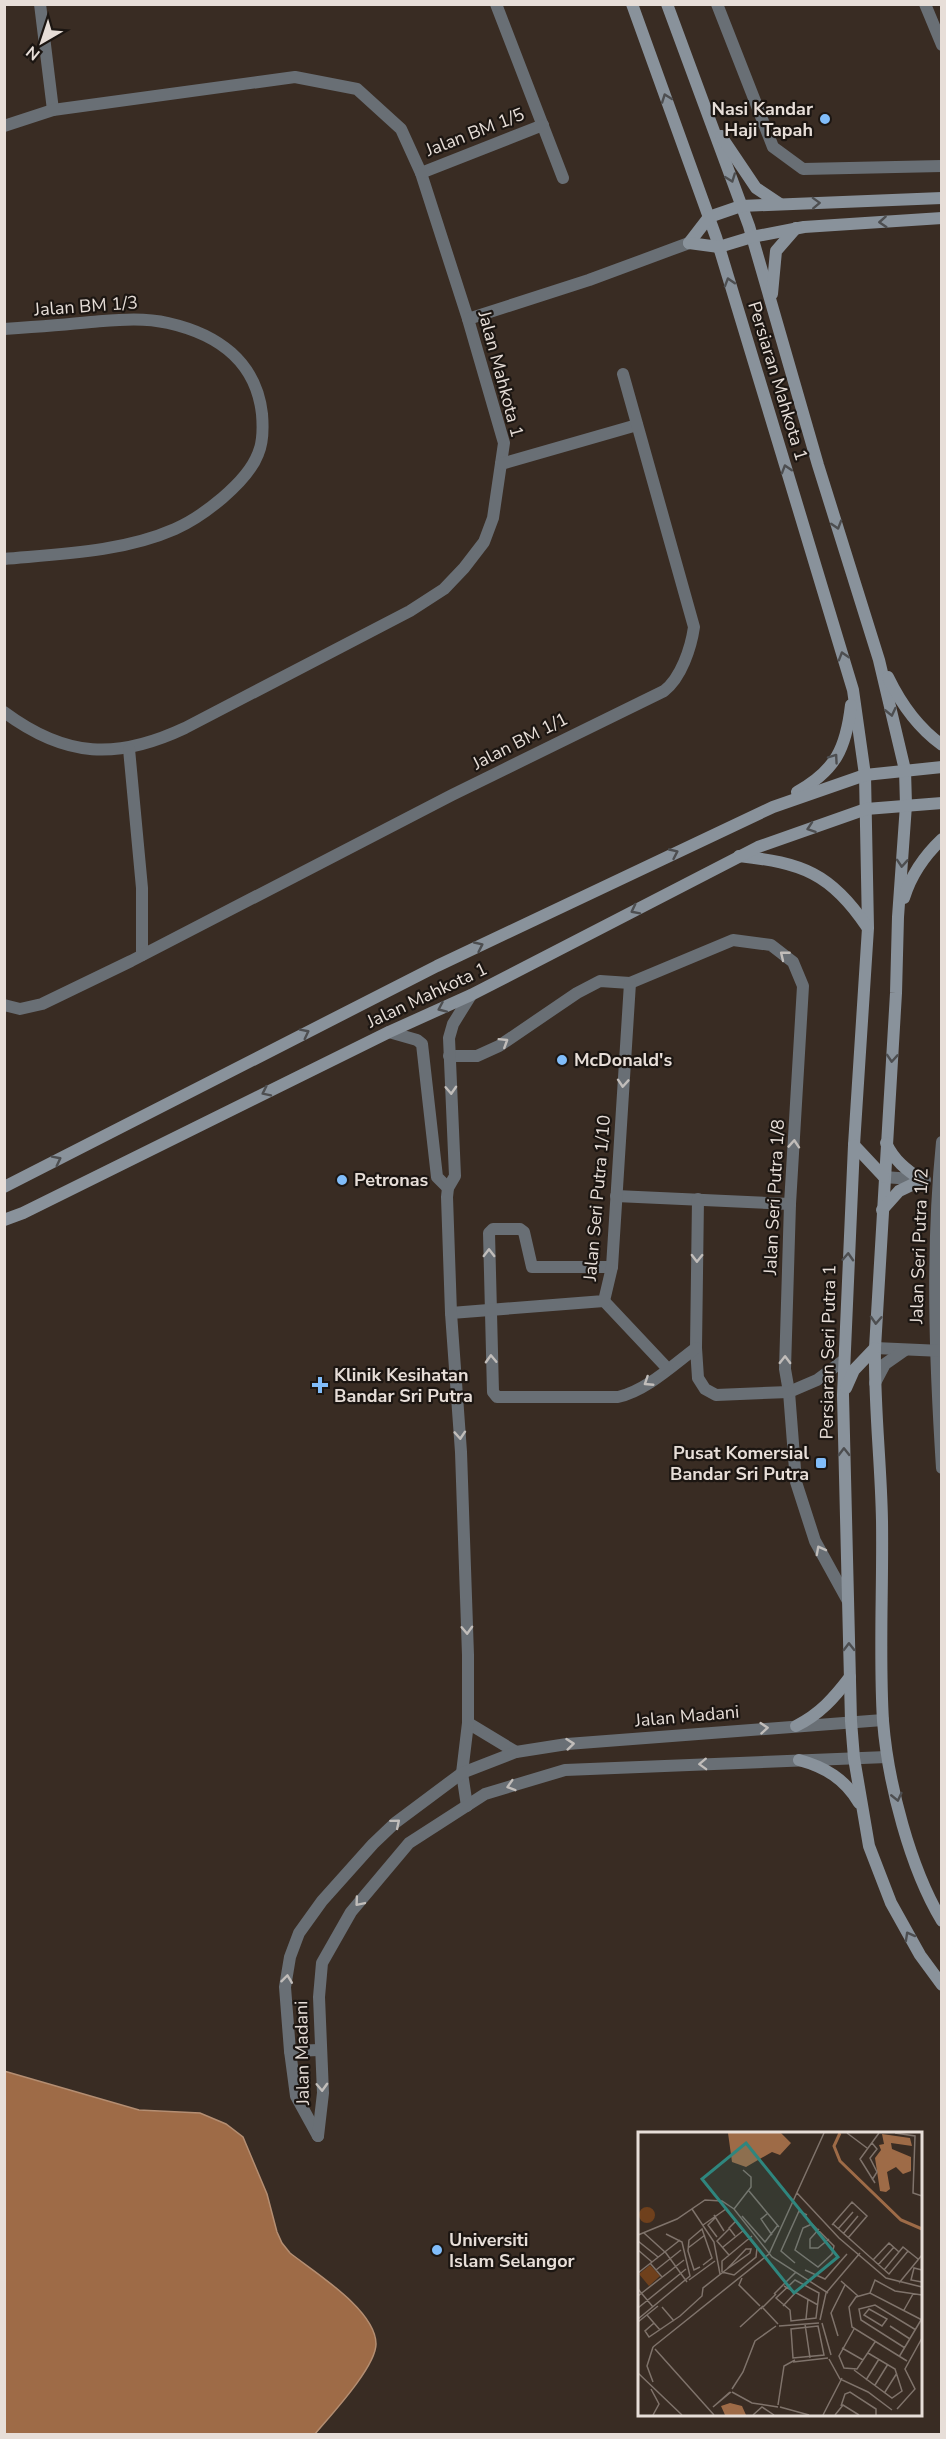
<svg xmlns="http://www.w3.org/2000/svg" width="946" height="2439" font-family="'Nunito Sans',sans-serif">
<style>
.water{fill:#9e6b47;stroke:#b48e72;stroke-width:1.5}
.lines{fill:none;stroke-linecap:round;stroke-linejoin:round}
.street{stroke:#696f75;stroke-width:12}
.secondary{stroke:#89929b;stroke-width:12}
.oneway{stroke:#4d4e50}
.oneway2{stroke:#c1bdba}
.poi-dot{fill:#81bdfa;stroke:#1c1612;stroke-width:2}
.labels{text-anchor:middle;stroke-width:4.5;stroke-linejoin:round;paint-order:stroke}
.poi-label{font-size:18px;font-weight:bold;fill:#e7ded8;stroke:#1c1612;text-anchor:start}
.street-label{font-size:18px;fill:#e7ded8;stroke:#1c1612}
.inset-river{fill:none;stroke:#9e6b47;stroke-width:3}
.inset-road{fill:none;stroke:#7f736b;stroke-width:1.5}
.view{fill:#2f867e;fill-opacity:0.15;stroke:#2f867e;stroke-width:3}
.inset-edge{fill:none;stroke:#e7ded8;stroke-width:3}
</style>
<rect width="100%" height="100%" fill="#392c23"/>
<path class="water" d="M4,2071L139,2110L200,2113L226,2124L243,2137L267,2194L277,2232L282,2243L290,2253C314,2272 376,2310 376,2344C376,2367 330,2416 315,2434H5Z"/>
<g class="lines">
<g class="street">
<path d="M40,4L53,110"/>
<path d="M496,4L563,178"/>
<path d="M717,4L773,147L803,169L942,166"/>
<path d="M925,4L942,45"/>
<path d="M4,126L53,110L295,77L357,89L401,129L421,173L468,319L504,443L493,518L484,542L464,568L444,589L410,611L185,728C117,760 66,758 4,712"/>
<path d="M421,173L543,125"/>
<path d="M468,319L589,280L689,243"/>
<path d="M4,329C33,327 62,325 91,322C117,320 142,317 168,323C217,334 256,361 262,414C263,426 263,443 258,454C247,483 202,517 175,529C123,552 60,554 4,559"/>
<path d="M501,464L637,425"/>
<path d="M129,749L142,888V955"/>
<path d="M4,1005L20,1009L42,1004L131,961L452,795L664,691C681,678 691,648 694,627L623,374"/>
<path d="M389,1032L417,1040L422,1044L437,1177L448,1188"/>
<path d="M449,1056H477L499,1046L577,993L600,981L630,983L733,940L771,945L793,962L803,986L790,1204L785,1369L789,1392L796,1482L815,1541L848,1601"/>
<path d="M942,1142C931,1251 935,1359 942,1468"/>
<path d="M884,1177L925,1180"/>
<path d="M616,1196L790,1204"/>
<path d="M698,1199L696,1348L698,1378L705,1389L716,1395L789,1392L817,1380L844,1360"/>
<path d="M612,1267H532L524,1232L520,1229H493L489,1233L493,1392L497,1397H618C646,1391 673,1365 696,1348"/>
<path d="M604,1301L668,1369"/>
<path d="M451,1313L604,1301L612,1267L630,983"/>
<path d="M875,1348L942,1351"/>
<path d="M875,1383L885,1364L905,1350"/>
<path d="M468,1723L516,1752"/>
<path d="M467,1806L462,1773L468,1723V1655L461,1452L451,1313L447,1197L448,1188L455,1176L449,1038L453,1024L471,995"/>
<path d="M290,2051L320,2050"/>
<path d="M318,2136L296,2096L290,2051L285,1987L290,1957L299,1933L322,1901L373,1844L395,1823L462,1773L516,1752L567,1744L883,1720"/>
<path d="M318,2136L323,2093L319,1997L322,1963L351,1912L409,1843L485,1794L565,1770L887,1757"/>
</g>
<g class="secondary">
<path d="M632,4L716,237L786,468L853,690L865,775L868,928L854,1145L843,1395L851,1721L854,1758L869,1846L891,1903L920,1955L942,1985"/>
<path d="M667,4L749,226L818,465L879,660L905,770L906,805L898,917L896,993L875,1348C874,1406 881,1463 882,1521C883,1588 879,1655 883,1721C888,1783 910,1868 942,1921"/>
<path d="M721,136L756,188L780,204"/>
<path d="M689,243L709,217L741,206L942,198"/>
<path d="M689,243L719,247L752,237L804,227L942,218"/>
<path d="M772,294L776,251L796,228"/>
<path d="M888,677C901,704 917,727 942,745"/>
<path d="M797,792C836,770 846,748 851,705"/>
<path d="M739,856C802,863 831,873 867,927"/>
<path d="M904,898C911,875 924,856 942,839"/>
<path d="M886,1143C894,1160 906,1170 922,1180"/>
<path d="M854,1145L884,1177"/>
<path d="M4,1187L437,966L773,807L865,775L942,767"/>
<path d="M882,1210L899,1191L922,1180"/>
<path d="M4,1220L23,1213L389,1032L471,995L758,847L866,809L942,803"/>
<path d="M846,1388L854,1370L875,1348"/>
<path d="M796,1726C820,1714 834,1698 850,1677"/>
<path d="M799,1760C825,1767 845,1779 859,1803"/>
</g>
</g>
<defs><path id="oneway-chevron" d="M-2-3.5L2.5 0L-2 3.5" fill="none" stroke-width="1.6" stroke-linecap="round" stroke-linejoin="round" transform="scale(1.5)"/></defs>
<g class="oneway">
<use href="#oneway-chevron" transform="translate(666 98) rotate(-110)"/>
<use href="#oneway-chevron" transform="translate(731 178) rotate(70)"/>
<use href="#oneway-chevron" transform="translate(816 203) rotate(-2)"/>
<use href="#oneway-chevron" transform="translate(883 222) rotate(176)"/>
<use href="#oneway-chevron" transform="translate(729 282) rotate(-107)"/>
<use href="#oneway-chevron" transform="translate(786 469) rotate(-107)"/>
<use href="#oneway-chevron" transform="translate(837 525) rotate(73)"/>
<use href="#oneway-chevron" transform="translate(843 656) rotate(-107)"/>
<use href="#oneway-chevron" transform="translate(891 712) rotate(77)"/>
<use href="#oneway-chevron" transform="translate(834 758) rotate(-55)"/>
<use href="#oneway-chevron" transform="translate(811 828) rotate(161)"/>
<use href="#oneway-chevron" transform="translate(674 853) rotate(-25)"/>
<use href="#oneway-chevron" transform="translate(902 863) rotate(94)"/>
<use href="#oneway-chevron" transform="translate(635 910) rotate(153)"/>
<use href="#oneway-chevron" transform="translate(479 946) rotate(-25)"/>
<use href="#oneway-chevron" transform="translate(442 1008) rotate(156)"/>
<use href="#oneway-chevron" transform="translate(305 1033) rotate(-27)"/>
<use href="#oneway-chevron" transform="translate(892 1058) rotate(94)"/>
<use href="#oneway-chevron" transform="translate(266 1092) rotate(154)"/>
<use href="#oneway-chevron" transform="translate(57 1160) rotate(-27)"/>
<use href="#oneway-chevron" transform="translate(848 1257) rotate(-87)"/>
<use href="#oneway-chevron" transform="translate(876 1320) rotate(93)"/>
<use href="#oneway-chevron" transform="translate(844 1452) rotate(-91)"/>
<use href="#oneway-chevron" transform="translate(849 1647) rotate(-91)"/>
<use href="#oneway-chevron" transform="translate(897 1797) rotate(77)"/>
<use href="#oneway-chevron" transform="translate(909 1936) rotate(-119)"/>
</g>
<g class="oneway2">
<use href="#oneway-chevron" transform="translate(784 955) rotate(-141)"/>
<use href="#oneway-chevron" transform="translate(504 1042) rotate(-32)"/>
<use href="#oneway-chevron" transform="translate(623 1083) rotate(94)"/>
<use href="#oneway-chevron" transform="translate(451 1090) rotate(87)"/>
<use href="#oneway-chevron" transform="translate(794 1144) rotate(-86)"/>
<use href="#oneway-chevron" transform="translate(489 1253) rotate(-90)"/>
<use href="#oneway-chevron" transform="translate(697 1258) rotate(91)"/>
<use href="#oneway-chevron" transform="translate(491 1359) rotate(-92)"/>
<use href="#oneway-chevron" transform="translate(785 1360) rotate(-89)"/>
<use href="#oneway-chevron" transform="translate(648 1382) rotate(147)"/>
<use href="#oneway-chevron" transform="translate(460 1435) rotate(86)"/>
<use href="#oneway-chevron" transform="translate(820 1550) rotate(-118)"/>
<use href="#oneway-chevron" transform="translate(467 1630) rotate(88)"/>
<use href="#oneway-chevron" transform="translate(764 1728) rotate(-5)"/>
<use href="#oneway-chevron" transform="translate(570 1744) rotate(-6)"/>
<use href="#oneway-chevron" transform="translate(703 1764) rotate(178)"/>
<use href="#oneway-chevron" transform="translate(511 1786) rotate(163)"/>
<use href="#oneway-chevron" transform="translate(396 1823) rotate(-40)"/>
<use href="#oneway-chevron" transform="translate(359 1902) rotate(130)"/>
<use href="#oneway-chevron" transform="translate(287 1979) rotate(-83)"/>
<use href="#oneway-chevron" transform="translate(322 2087) rotate(88)"/>
</g>
<g class="poi-dot">
<circle cx="825" cy="119" r="6"/>
<circle cx="562" cy="1060" r="6"/>
<circle cx="342" cy="1180" r="6"/>
<path d="M317 1376h6v6h6v6h-6v6h-6v-6h-6v-6h6z"/>
<rect x="815" y="1457" width="12" height="12" rx="3"/>
<circle cx="437" cy="2250" r="6"/>
</g>
<g class="labels">
<g class="poi-label">
<text x="813" y="115" text-anchor="end">Nasi Kandar<tspan x="813" dy="21">Haji Tapah</tspan></text>
<text x="574" y="1066">McDonald's</text>
<text x="354" y="1186">Petronas</text>
<text x="334" y="1381">Klinik Kesihatan<tspan x="334" dy="21">Bandar Sri Putra</tspan></text>
<text x="809" y="1459" text-anchor="end">Pusat Komersial<tspan x="809" dy="21">Bandar Sri Putra</tspan></text>
<text x="449" y="2246">Universiti<tspan x="449" dy="21">Islam Selangor</tspan></text>
</g>
<g class="street-label">
<text transform="translate(475 132) rotate(-21)" y="6">Jalan BM 1/5</text>
<text transform="translate(86 306) rotate(-4)" y="6">Jalan BM 1/3</text>
<text transform="translate(501 374) rotate(75)" y="6">Jalan Mahkota 1</text>
<text transform="translate(778 381) rotate(73)" y="6">Persiaran Mahkota 1</text>
<text transform="translate(520 741) rotate(-27)" y="6">Jalan BM 1/1</text>
<text transform="translate(427 995) rotate(-25)" y="6">Jalan Mahkota 1</text>
<text transform="translate(774 1197) rotate(-87)" y="6">Jalan Seri Putra 1/8</text>
<text transform="translate(597 1198) rotate(-85)" y="6">Jalan Seri Putra 1/10</text>
<text transform="translate(919 1246) rotate(-88)" y="6">Jalan Seri Putra 1/2</text>
<text transform="translate(828 1352) rotate(-89)" y="6">Persiaran Seri Putra 1</text>
<text transform="translate(687 1716) rotate(-5)" y="6">Jalan Madani</text>
<text transform="translate(302 2053) rotate(-91)" y="6">Jalan Madani</text>
</g>
</g>
<g transform="translate(638 2132)">
<rect width="284" height="284" fill="#392c23"/>
<path d="M1 83a8 8 0 1 1 16 0a8 8 0 1 1-16 0ZM12,133L22,144L11,154L1,142Z" fill="#6f401c"/>
<path d="M90,1H143L153,11L142,23L134,20L108,35L94,30ZM244,2L272,6L274,14L253,11L254,17L273,25V39L265,42L258,35L249,40L252,57L248,60L242,59L237,26L243,18L241,13L246,12ZM92,271L104,274L108,283H87L83,274Z" fill="#9e6b47"/>
<path class="inset-river" d="M202,1L196,14L202,29L263,88L284,97"/>
<path class="inset-road" d="M209,1L229,16M257,1L277,4L275,61L284,64M234,11L239,17L232,26L239,40L234,48M237,51L222,27L241,1M111,59L141,95M159,61L201,106L248,146L284,155M54,77L76,110L82,142M96,77L113,55V45L105,38M130,81L123,87L134,103M76,83L86,99M104,84L127,110L140,93M78,85L70,93L79,105M174,92L196,114L194,122L180,135L157,118L165,96ZM195,92L251,142L270,119M65,93L88,77L119,116L118,125L96,143L84,140M194,93L214,70L229,84L210,106M181,97L172,107V116H180L191,107M200,97L215,80M6,101L28,121L49,150M205,102L220,84M0,103L39,87L67,68L84,69L96,77L134,125L190,161M97,104L91,96L98,89M0,109L20,125M85,115L106,98M50,116L67,103M108,117H113L112,121L89,137ZM0,118L14,130M91,123L79,109L91,97M235,128L251,111L261,120M12,131L24,145M157,131L143,119L161,79L169,83M240,133L256,115M62,135L56,138L50,119L51,108L64,97L74,126L65,133M18,138L43,118M167,138L187,147L209,122M246,138L265,115L280,127M284,138L276,136L273,148L284,150M84,140V129L114,104M0,141L42,108M104,146L101,153L122,174M51,148L77,129M157,148L181,161L178,186L153,189L152,178L138,166ZM203,149L220,164M261,151L284,123M146,154L180,173M0,157L15,175M232,161L237,148L257,159L284,163M136,162L158,140M0,164L46,128M145,174L158,160M24,175L36,189M125,175L138,162M0,176L48,137M125,176L140,192M231,177L249,187L244,194L226,183ZM266,178L275,162M9,183L22,198M0,187L52,144L44,110L28,102M168,187L170,167M182,188L188,161L222,121M0,190L20,174M16,191L7,199L11,205L42,184L64,164L65,156L89,137M184,191L193,223M167,192L172,226M141,194L181,191M180,194L186,223L155,226L153,197ZM252,194L272,207M102,195L125,174L123,177M216,197L201,224L206,236L219,237L237,210M200,204L193,181L207,153M15,215L131,122L186,1M204,216L225,228M267,216L223,188L221,177L237,173L278,198M17,217L76,283M261,225L283,188M191,227L202,247L230,260L254,278M269,229L214,195L211,175L218,165L232,161L284,188M155,230L190,226M216,238L254,266L264,259L257,237L230,221M0,241L44,283M228,248L241,227M15,250L9,234L15,215M237,253L250,232M13,257L21,272L15,283M94,257L105,240L117,209L138,194M92,260L75,275L93,260M94,260L114,271L140,275M247,260L259,241M140,273L146,234L157,228M203,274L207,262L212,260L238,277V283M142,275L171,283M259,277L277,257L267,237L284,206M115,283L124,275L136,283M185,283L204,246M197,283L205,273L221,283"/>
<path class="view" d="M108,11L200,125L156,161L64,47Z"/>
<rect width="284" height="284" class="inset-edge"/>
</g>
<rect width="946" height="2439" fill="none" stroke="#e7ded8" stroke-width="12"/>
<g transform="translate(42 42) rotate(219)" stroke="#1c1612" stroke-width="4.5" paint-order="stroke">
<path d="M0-4.5L10 22L0 15L-10 22Z" fill="#e7ded8"/>
<text y="-9" font-size="16" font-weight="bold" text-anchor="middle" fill="#e7ded8">N</text>
</g>
</svg>
